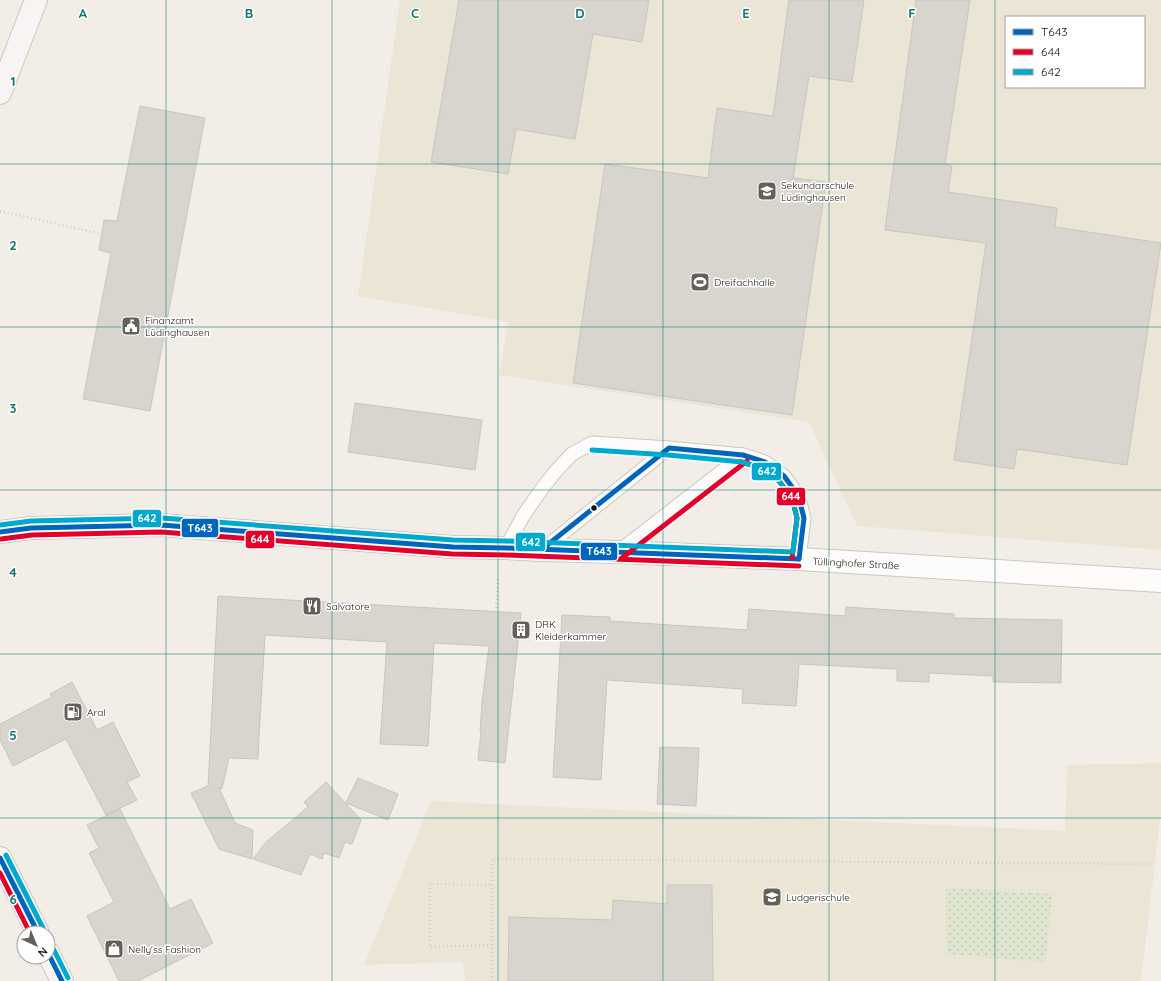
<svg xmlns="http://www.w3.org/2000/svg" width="1161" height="981" font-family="Quicksand,sans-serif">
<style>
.built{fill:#ebe5d6;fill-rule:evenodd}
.park{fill:url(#park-dots)}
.building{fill:#d8d5cf;stroke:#c8c5c0}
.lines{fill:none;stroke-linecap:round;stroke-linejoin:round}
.lane-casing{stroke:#cac8c2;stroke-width:15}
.street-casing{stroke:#cac8c2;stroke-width:24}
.secondary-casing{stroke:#cac8c2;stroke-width:24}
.path{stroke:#ceccca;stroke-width:2.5;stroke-dasharray:1 3;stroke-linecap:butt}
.lane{stroke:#fdfcfb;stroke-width:13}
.street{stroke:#fdfcfb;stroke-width:22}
.secondary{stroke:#f8f4f3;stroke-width:22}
.bus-1-casing{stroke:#fff;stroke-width:8}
.bus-2-casing{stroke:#fff;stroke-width:8}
.bus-3-casing{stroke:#fff;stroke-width:8}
.bus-1{stroke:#0065bd;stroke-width:5}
.bus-2{stroke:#e4002b;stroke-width:5}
.bus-3{stroke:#00a9ce;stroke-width:5}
.grid{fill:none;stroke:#0f766e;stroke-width:1;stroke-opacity:0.55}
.bus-dot{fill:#171510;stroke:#fff;stroke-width:1.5}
.labels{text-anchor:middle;stroke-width:3;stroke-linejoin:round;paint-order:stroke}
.poi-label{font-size:10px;fill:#171510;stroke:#fff;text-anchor:start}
.street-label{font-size:10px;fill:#171510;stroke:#fff}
.grid-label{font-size:13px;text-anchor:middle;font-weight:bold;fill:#0f766e;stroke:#fff;stroke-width:3;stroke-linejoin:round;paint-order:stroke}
.line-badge{stroke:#fff;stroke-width:1.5}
.badge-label{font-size:11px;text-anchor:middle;font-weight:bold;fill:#fff}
</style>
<defs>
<pattern id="park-dots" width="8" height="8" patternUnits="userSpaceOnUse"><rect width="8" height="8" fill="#dee5ce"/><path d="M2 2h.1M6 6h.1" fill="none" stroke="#bec4b0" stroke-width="1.8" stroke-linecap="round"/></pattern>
</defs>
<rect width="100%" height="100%" fill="#f2eee7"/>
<g class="built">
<path d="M400,0H1161V550L857,526L809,422L499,375L508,322L358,296ZM1006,17H1144V87H1006Z"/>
<path d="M1161,763V812L1141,981H465L463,962L364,965L431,801L1065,831L1067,765Z"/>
</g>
<path class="park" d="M946,888L1052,894L1045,962L947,954Z"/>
<g class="building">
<path d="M459,0H649L642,42L593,34L575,139L516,129L508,174L431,162Z"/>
<path d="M789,0H864L852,82L809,76L793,178L826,182L792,415L573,383L605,164L708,178L717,108L773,116Z"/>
<path d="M916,0H970L945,164L952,166L948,192L1057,208L1055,227L1161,243L1127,465L1017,449L1014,469L954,460L986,243L885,230Z"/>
<path d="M140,106L205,118L150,411L83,399L111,253L99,250L104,220L117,221Z"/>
<path d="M355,403L482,420L475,470L348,452Z"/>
<path d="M218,596L521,613L505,763L478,760L481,731H480L482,703L489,646L434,643L428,746L380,744L387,642L265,635L259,737H258L259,738L258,759L229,758L222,789L219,788L235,823L253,830L252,859L219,849L191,793L208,786Z"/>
<path d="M846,607L954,614V618L1062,620L1061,683L993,682V676L929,673V682L897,681V669L799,664L796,706L742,703L743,689L607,680L601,780L553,777L562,615L610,617V621L747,630L749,609L845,616Z"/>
<path d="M72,682L97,730L113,722L140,776L127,782L137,800L106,815L66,739L13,766L0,740V724L52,697L50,694Z"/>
<path d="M660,747L699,748L696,806L657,804Z"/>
<path d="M358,778L398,794L388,820L346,803Z"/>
<path d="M326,782L361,820L352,844L345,842L339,858L324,853L322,859L310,854L301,875L253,859L266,842L308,807L304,802Z"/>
<path d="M120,809L170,909L191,899L213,943L138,981H119L87,916L114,902L89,853L99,848L87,825Z"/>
<path d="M667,885H712L713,981H508L509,917L612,920L613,900L667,904Z"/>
</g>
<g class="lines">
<g class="lane-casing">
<g id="lane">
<path d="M506,548L523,516L541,490L555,472L572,454L592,443L669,448L743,455L765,462L784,476L798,495L804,518L799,559"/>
<path d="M542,550L669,448"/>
<path d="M618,552L743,455"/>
</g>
</g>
<g class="street-casing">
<path id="street" d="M0,532L31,528L161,525L453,547L506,548L541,550L618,552L799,559L1161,581"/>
</g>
<g class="secondary-casing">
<g id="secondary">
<path d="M0,93L36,0"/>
<path d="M0,858L38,933"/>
<path d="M48,953L62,981"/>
</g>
</g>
<g class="path">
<path d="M0,211L101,234"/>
<path d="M496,612L498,576"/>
<path d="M492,945L430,947V884L492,885"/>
<path d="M492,981V859L1154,864"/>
</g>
<use href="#lane" class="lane"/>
<use href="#street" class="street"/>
<use href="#secondary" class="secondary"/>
<g class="bus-1-casing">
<g id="bus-1">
<path d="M0,532L31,528L161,525L453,547L506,548L799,559"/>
<path d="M541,550L669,448L743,455L765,462L784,476L798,495L804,518L799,559"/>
<path d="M0,858L38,933"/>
<path d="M48,953L62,981"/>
</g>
</g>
<g class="bus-2-casing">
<g id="bus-2">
<path d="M741,462L762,468L779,481L792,498L797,518L792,558"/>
<path d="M1,539L32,535L161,532L452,554L506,555L799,566"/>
<path d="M622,558L747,461"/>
<path d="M0,873L30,933"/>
</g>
</g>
<g class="bus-3-casing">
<g id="bus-3">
<path d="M0,525L31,521L162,518L453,540L506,541L793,552L797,518L792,498L779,481L762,468L742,462L668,455L592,450"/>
<path d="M6,855L44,930"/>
<path d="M54,950L68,978"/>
</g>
</g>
<use href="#bus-1" class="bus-1"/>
<use href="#bus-2" class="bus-2"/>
<use href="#bus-3" class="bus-3"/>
</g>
<path class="grid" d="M166,0V981M332,0V981M498,0V981M663,0V981M829,0V981M995,0V981M0,164H1161M0,327H1161M0,490H1161M0,654H1161M0,818H1161"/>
<defs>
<g id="school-square" transform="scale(1)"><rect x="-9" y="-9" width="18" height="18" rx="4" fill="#64615b" stroke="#fff"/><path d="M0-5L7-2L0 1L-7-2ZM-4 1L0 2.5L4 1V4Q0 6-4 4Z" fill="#fff"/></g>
<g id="stadium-square" transform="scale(1)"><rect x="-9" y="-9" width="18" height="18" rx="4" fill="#64615b" stroke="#fff"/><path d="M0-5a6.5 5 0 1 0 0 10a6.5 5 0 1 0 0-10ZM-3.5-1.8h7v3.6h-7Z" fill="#fff"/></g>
<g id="civic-square" transform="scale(1)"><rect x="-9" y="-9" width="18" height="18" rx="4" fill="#64615b" stroke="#fff"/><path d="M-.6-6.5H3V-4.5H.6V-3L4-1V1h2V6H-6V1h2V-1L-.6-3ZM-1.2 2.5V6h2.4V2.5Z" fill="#fff"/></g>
<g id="restaurant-square" transform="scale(1)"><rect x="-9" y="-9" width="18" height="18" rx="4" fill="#64615b" stroke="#fff"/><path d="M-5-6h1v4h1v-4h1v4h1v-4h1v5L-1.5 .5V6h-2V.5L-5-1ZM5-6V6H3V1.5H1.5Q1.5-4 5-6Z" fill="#fff"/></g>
<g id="building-square" transform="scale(1)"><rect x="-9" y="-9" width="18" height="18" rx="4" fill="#64615b" stroke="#fff"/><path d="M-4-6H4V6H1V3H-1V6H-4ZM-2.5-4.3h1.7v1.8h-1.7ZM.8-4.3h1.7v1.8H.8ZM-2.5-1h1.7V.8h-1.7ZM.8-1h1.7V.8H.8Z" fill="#fff"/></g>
<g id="fuel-square" transform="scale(1)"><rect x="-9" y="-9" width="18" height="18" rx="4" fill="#64615b" stroke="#fff"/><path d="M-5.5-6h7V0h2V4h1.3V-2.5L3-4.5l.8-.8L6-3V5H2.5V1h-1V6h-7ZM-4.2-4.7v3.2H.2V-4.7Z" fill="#fff"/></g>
<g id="shop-square" transform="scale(1)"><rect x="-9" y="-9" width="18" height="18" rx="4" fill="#64615b" stroke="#fff"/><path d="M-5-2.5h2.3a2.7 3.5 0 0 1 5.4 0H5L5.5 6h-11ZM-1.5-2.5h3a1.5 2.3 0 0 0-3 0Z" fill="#fff"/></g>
</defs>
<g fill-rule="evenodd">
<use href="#school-square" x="767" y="191"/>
<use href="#stadium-square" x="700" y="282"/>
<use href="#civic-square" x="131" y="326"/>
<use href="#restaurant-square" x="312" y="606"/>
<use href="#building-square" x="521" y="630"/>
<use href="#fuel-square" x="73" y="712"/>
<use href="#school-square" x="772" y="897"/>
<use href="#shop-square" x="114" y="949"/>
</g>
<circle class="bus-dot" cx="594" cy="508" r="3.5"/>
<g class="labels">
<g class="poi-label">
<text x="781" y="189">Sekundarschule<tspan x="781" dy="12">Lüdinghausen</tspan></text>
<text x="714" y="286">Dreifachhalle</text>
<text x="145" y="324">Finanzamt<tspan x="145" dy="12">Lüdinghausen</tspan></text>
<text x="326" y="610">Salvatore</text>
<text x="535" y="628">DRK<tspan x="535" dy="12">Kleiderkammer</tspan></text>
<text x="87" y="716">Aral</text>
<text x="786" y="901">Ludgerischule</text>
<text x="128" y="953">Nelly'ss Fashion</text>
</g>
<g class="street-label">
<text transform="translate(856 563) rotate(3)" y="4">Tüllinghofer Straße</text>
</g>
</g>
<g class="grid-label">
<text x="83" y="18">A</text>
<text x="249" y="18">B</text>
<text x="415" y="18">C</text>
<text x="580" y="18">D</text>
<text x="746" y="18">E</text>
<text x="912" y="18">F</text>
<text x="13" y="86">1</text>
<text x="13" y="250">2</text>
<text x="13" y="413">3</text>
<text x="13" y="577">4</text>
<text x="13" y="740">5</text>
<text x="13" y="904">6</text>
</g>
<g class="line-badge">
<rect x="751" y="462" width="31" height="19" rx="4" fill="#00a9ce"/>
<rect x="776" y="487" width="30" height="19" rx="4" fill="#e4002b"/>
<rect x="132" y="509" width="30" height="19" rx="4" fill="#00a9ce"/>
<rect x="181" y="518" width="38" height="20" rx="4" fill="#0065bd"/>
<rect x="245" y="530" width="30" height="19" rx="4" fill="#e4002b"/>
<rect x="515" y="532" width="31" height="20" rx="4" fill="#00a9ce"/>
<rect x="580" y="542" width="38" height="19" rx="4" fill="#0065bd"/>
</g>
<g class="badge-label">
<text x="767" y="475">642</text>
<text x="791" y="500">644</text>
<text x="147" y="522">642</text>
<text x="200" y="532">T643</text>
<text x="260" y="543">644</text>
<text x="531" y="546">642</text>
<text x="599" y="555">T643</text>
</g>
<rect x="1005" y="16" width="140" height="72" fill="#ffffff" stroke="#a2a19f"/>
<rect x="1013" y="29" width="20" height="6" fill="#0065bd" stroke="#a2a19f"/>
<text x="1041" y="36" font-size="12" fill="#171510">T643</text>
<rect x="1013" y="49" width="20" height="6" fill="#e4002b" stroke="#a2a19f"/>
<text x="1041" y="56" font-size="12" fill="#171510">644</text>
<rect x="1013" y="69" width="20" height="6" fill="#00a9ce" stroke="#a2a19f"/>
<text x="1041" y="76" font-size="12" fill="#171510">642</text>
<g transform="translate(36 945) rotate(136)"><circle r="19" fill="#ffffff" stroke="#a2a19f"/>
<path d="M0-3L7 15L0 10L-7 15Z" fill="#64615b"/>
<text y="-6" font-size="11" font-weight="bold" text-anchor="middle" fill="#171510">N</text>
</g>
</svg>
